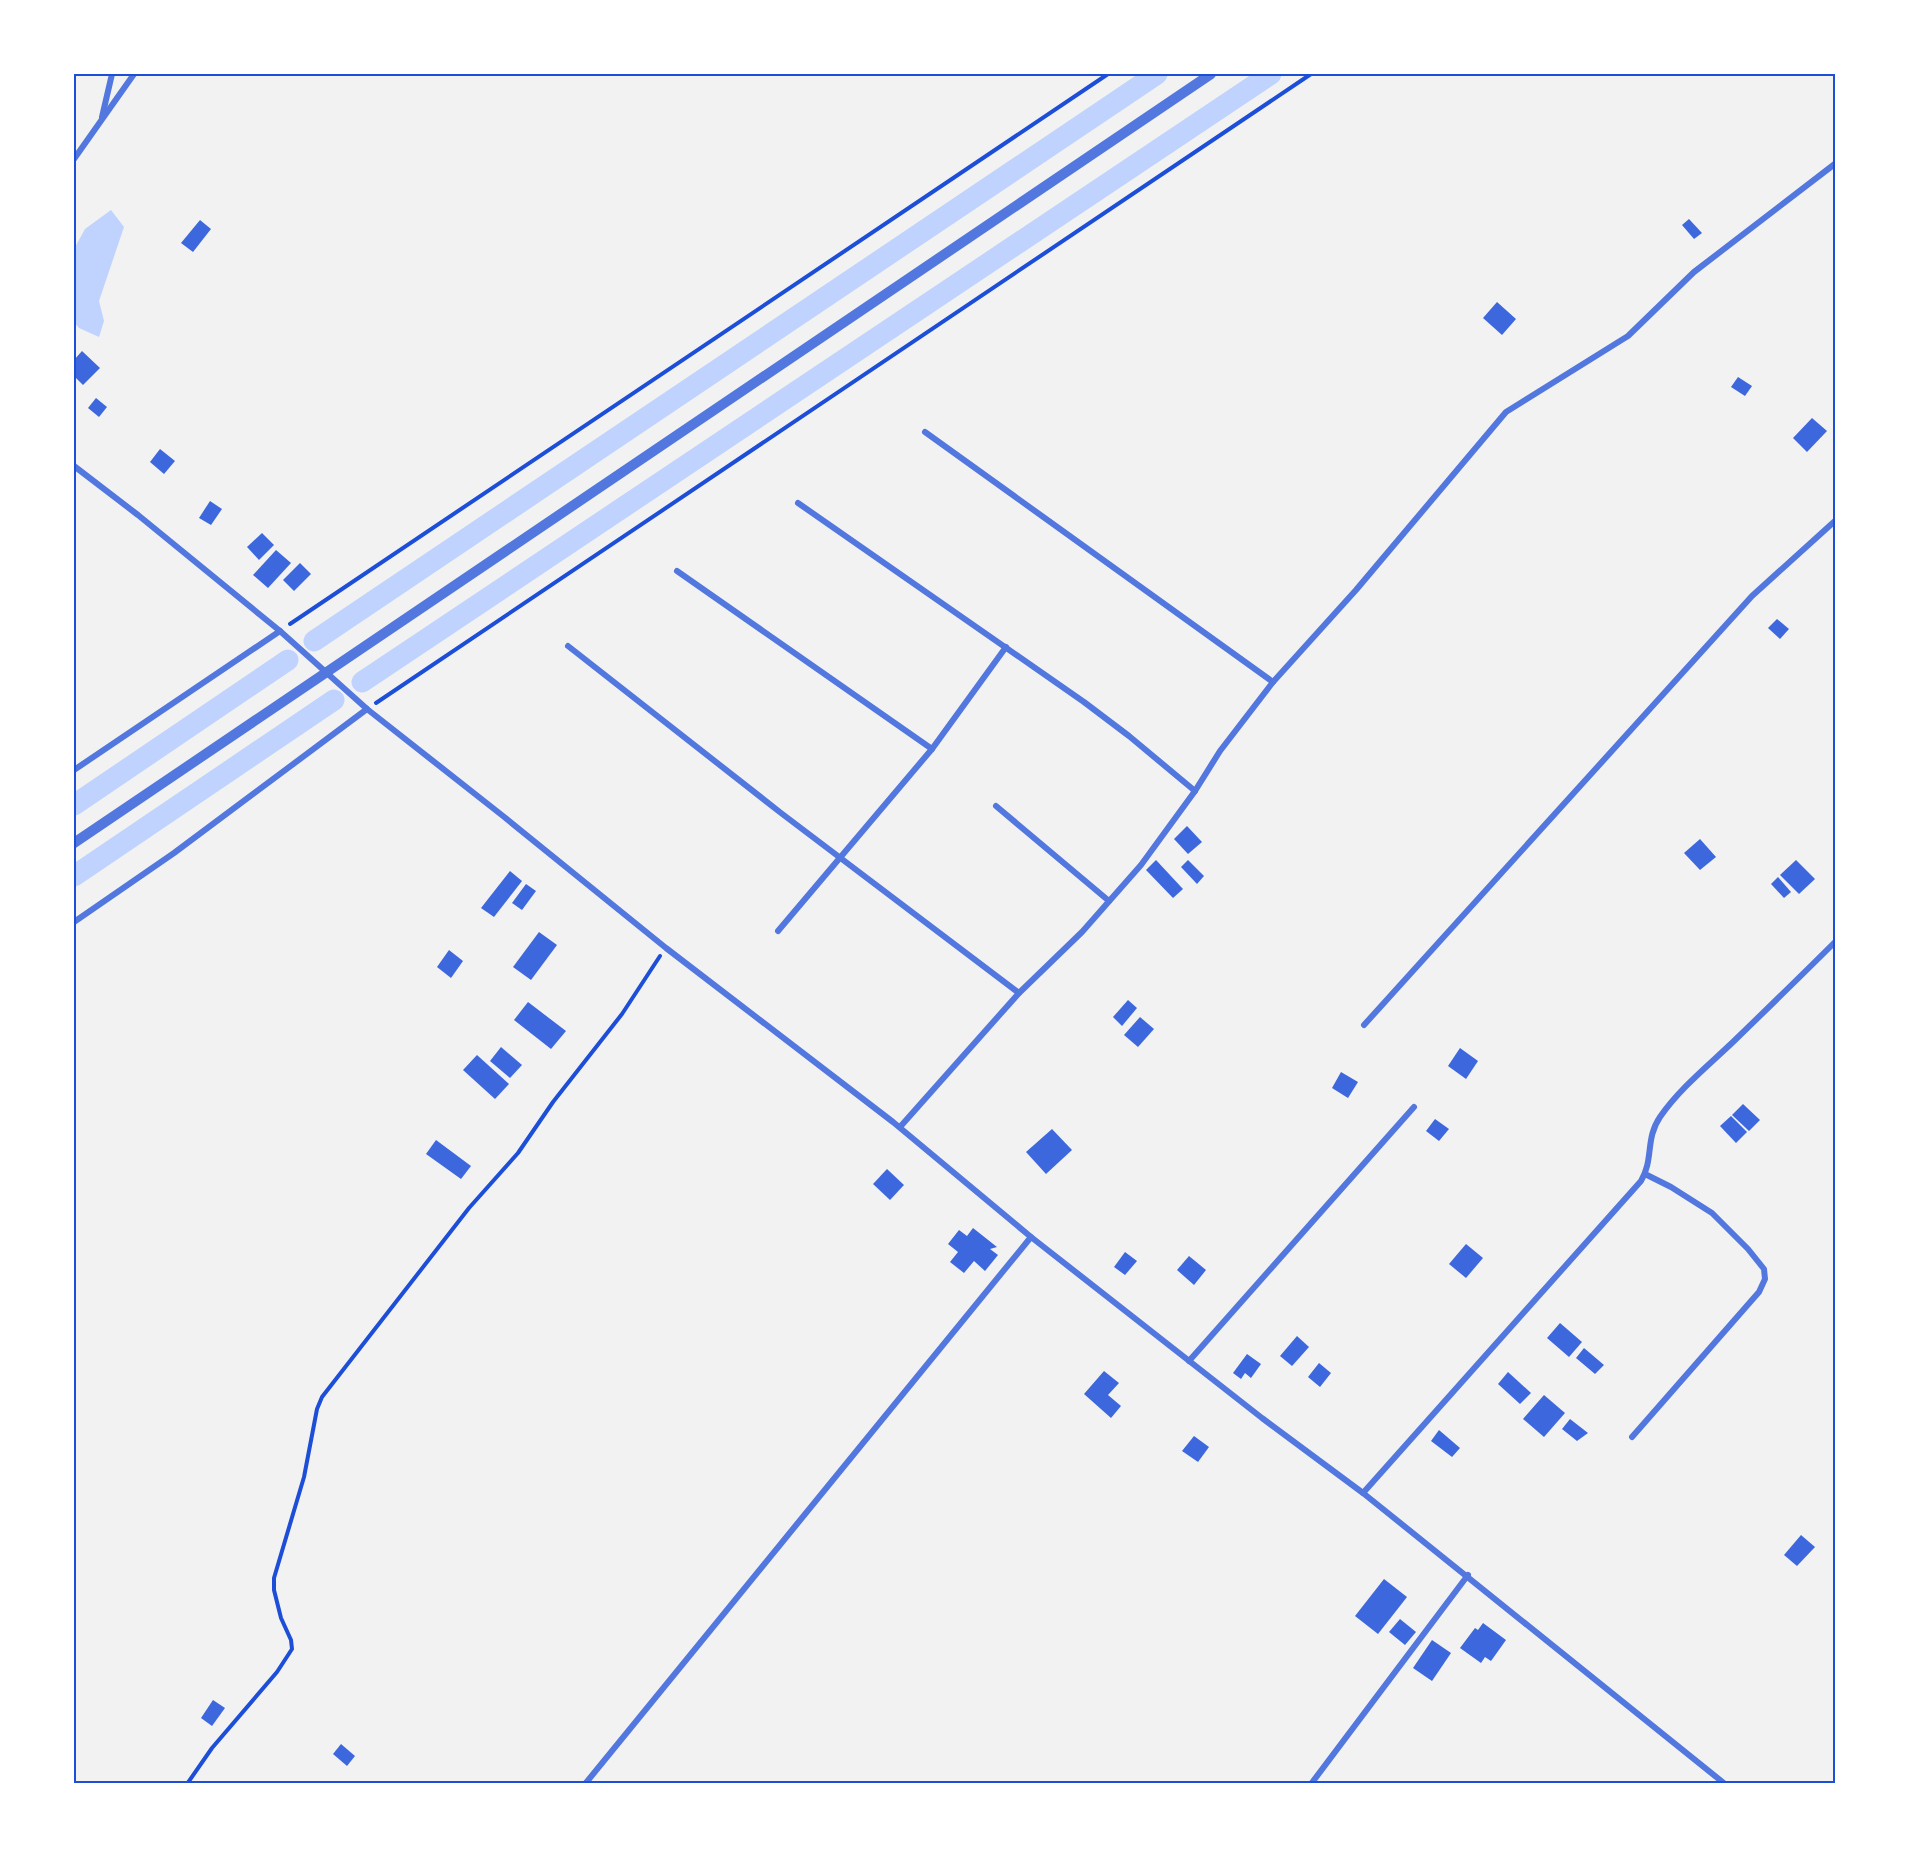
<svg xmlns="http://www.w3.org/2000/svg" width="1909" height="1857" font-family="Montserrat,sans-serif">
<style>
.water{fill:#bfd3fe}
.lines{fill:none;stroke-linecap:round;stroke-linejoin:round}
.canal{stroke:#bfd3fe;stroke-width:21}
.building{fill:#3d67dc}
.path{stroke:#1d4ed8;stroke-width:4}
.minor{stroke:#5277de;stroke-width:6}
.tertiary{stroke:#5277de;stroke-width:10}
.neatline{fill:none;stroke:#1d4ed8;stroke-width:2}
</style>
<rect width="100%" height="100%" fill="#f2f2f2"/>
<path class="water" d="M111,210L124,227L99,301L104,321L99,337L79,328L74,322V249L85,229Z"/>
<g class="lines">
<g class="canal">
<path d="M314,641L1157,74"/>
<path d="M362,682L1271,74"/>
<path d="M74,805L288,660"/>
<path d="M74,876L334,700"/>
</g>
</g>
<g class="building">
<path d="M1689,219L1702,233L1694,239L1682,225Z"/>
<path d="M200,220L211,229L193,252L181,243Z"/>
<path d="M1497,302L1516,319L1502,335L1483,318Z"/>
<path d="M82,351L100,368L83,385L74,376V360Z"/>
<path d="M1738,377L1752,386L1745,396L1731,387Z"/>
<path d="M96,398L107,407L99,417L88,408Z"/>
<path d="M1812,418L1827,431L1807,452L1793,438Z"/>
<path d="M160,449L175,461L164,474L150,462Z"/>
<path d="M210,501L222,509L211,525L199,518Z"/>
<path d="M262,533L274,545L259,560L247,547Z"/>
<path d="M276,550L291,563L268,588L253,575Z"/>
<path d="M300,563L311,574L294,591L283,580Z"/>
<path d="M1777,619L1789,629L1780,639L1768,628Z"/>
<path d="M1187,826L1202,842L1188,854L1174,839Z"/>
<path d="M1700,839L1716,857L1700,870L1684,853Z"/>
<path d="M1156,860L1183,889L1173,898L1146,870Z"/>
<path d="M1188,860L1204,876L1197,884L1181,867Z"/>
<path d="M1796,860L1815,879L1799,894L1780,875Z"/>
<path d="M510,871L522,881L494,917L481,908Z"/>
<path d="M1778,877L1791,892L1784,898L1771,884Z"/>
<path d="M526,884L536,891L522,910L512,903Z"/>
<path d="M539,932L557,945L531,980L513,967Z"/>
<path d="M449,950L463,961L451,978L437,967Z"/>
<path d="M1128,1000L1137,1008L1122,1026L1113,1017Z"/>
<path d="M528,1002L566,1031L551,1049L514,1020Z"/>
<path d="M1140,1017L1154,1029L1138,1047L1124,1035Z"/>
<path d="M501,1047L522,1065L510,1078L490,1061Z"/>
<path d="M1460,1048L1478,1061L1466,1079L1448,1066Z"/>
<path d="M477,1055L509,1084L495,1099L463,1070Z"/>
<path d="M1341,1072L1358,1082L1348,1098L1332,1088Z"/>
<path d="M1743,1104L1760,1120L1749,1131L1732,1115Z"/>
<path d="M1731,1116L1747,1132L1736,1143L1720,1126Z"/>
<path d="M1435,1119L1449,1129L1439,1141L1426,1131Z"/>
<path d="M1052,1129L1072,1150L1046,1174L1026,1152Z"/>
<path d="M436,1140L471,1166L461,1179L426,1154Z"/>
<path d="M887,1169L904,1185L890,1200L873,1184Z"/>
<path d="M973,1228L997,1247L990,1249L998,1255L985,1271L974,1261L964,1273L950,1262L958,1252L948,1244L959,1230L967,1236Z"/>
<path d="M1466,1244L1483,1258L1466,1278L1449,1264Z"/>
<path d="M1125,1252L1137,1261L1125,1275L1114,1267Z"/>
<path d="M1189,1256L1206,1270L1194,1285L1177,1270Z"/>
<path d="M1560,1323L1582,1342L1569,1357L1547,1338Z"/>
<path d="M1297,1336L1309,1347L1292,1366L1280,1356Z"/>
<path d="M1584,1348L1604,1365L1595,1374L1576,1358Z"/>
<path d="M1247,1354L1261,1364L1251,1378L1245,1373L1241,1379L1233,1373Z"/>
<path d="M1319,1363L1331,1373L1320,1387L1308,1377Z"/>
<path d="M1104,1371L1119,1383L1108,1395L1121,1406L1111,1418L1084,1394Z"/>
<path d="M1508,1372L1531,1393L1520,1404L1498,1384Z"/>
<path d="M1544,1395L1565,1413L1544,1437L1523,1419Z"/>
<path d="M1570,1419L1588,1433L1577,1441L1562,1429Z"/>
<path d="M1439,1430L1460,1448L1452,1457L1431,1441Z"/>
<path d="M1194,1436L1209,1447L1198,1462L1182,1451Z"/>
<path d="M1801,1535L1815,1547L1797,1566L1784,1555Z"/>
<path d="M1384,1579L1407,1597L1378,1634L1355,1616Z"/>
<path d="M1400,1619L1416,1632L1405,1645L1389,1632Z"/>
<path d="M1483,1623L1506,1640L1491,1661L1485,1657L1481,1663L1460,1648L1475,1628L1478,1630Z"/>
<path d="M1432,1640L1451,1653L1432,1681L1413,1668Z"/>
<path d="M213,1700L225,1708L212,1726L201,1718Z"/>
<path d="M341,1744L355,1756L347,1766L333,1754Z"/>
</g>
<g class="lines">
<g class="path">
<path d="M290,624L1108,74"/>
<path d="M376,703L1311,74"/>
<path d="M187,1784L212,1748L277,1672L292,1649L291,1640L281,1618L274,1590V1578L304,1477L317,1409L322,1397L469,1208L518,1153L553,1102L622,1014L660,956"/>
</g>
<g class="minor">
<path d="M102,117L112,74"/>
<path d="M74,159L134,74"/>
<path d="M925,432L1273,682"/>
<path d="M74,466L138,515L280,631L367,709L503,816L666,948L893,1122L1031,1237L1262,1418L1363,1493L1725,1784"/>
<path d="M798,503L1084,702L1129,736L1195,791"/>
<path d="M677,571L932,749"/>
<path d="M568,646L781,813L1019,993"/>
<path d="M74,770L280,631"/>
<path d="M996,806L1109,901"/>
<path d="M74,922L174,853L367,709"/>
<path d="M778,931L932,749L1006,647"/>
<path d="M1364,1025L1752,596L1836,520"/>
<path d="M900,1127L1019,993L1082,932L1141,865L1195,791L1220,751L1273,682L1356,590L1506,412L1628,336L1694,272L1836,163"/>
<path d="M1189,1361L1414,1107"/>
<path d="M1632,1437L1759,1292L1765,1279L1764,1269L1748,1249L1712,1213L1671,1187L1645,1174"/>
<path d="M1363,1493L1641,1181C1654,1159 1645,1139 1660,1117C1680,1088 1709,1065 1734,1041C1768,1008 1802,975 1836,941"/>
<path d="M585,1784L1031,1237"/>
<path d="M1311,1784L1468,1575"/>
</g>
<path class="tertiary" d="M74,843L1211,74"/>
</g>
<rect width="1909" height="1857" fill="none" stroke="#ffffff" stroke-width="150"/>
<rect x="75" y="75" width="1759" height="1707" class="neatline"/>
</svg>
